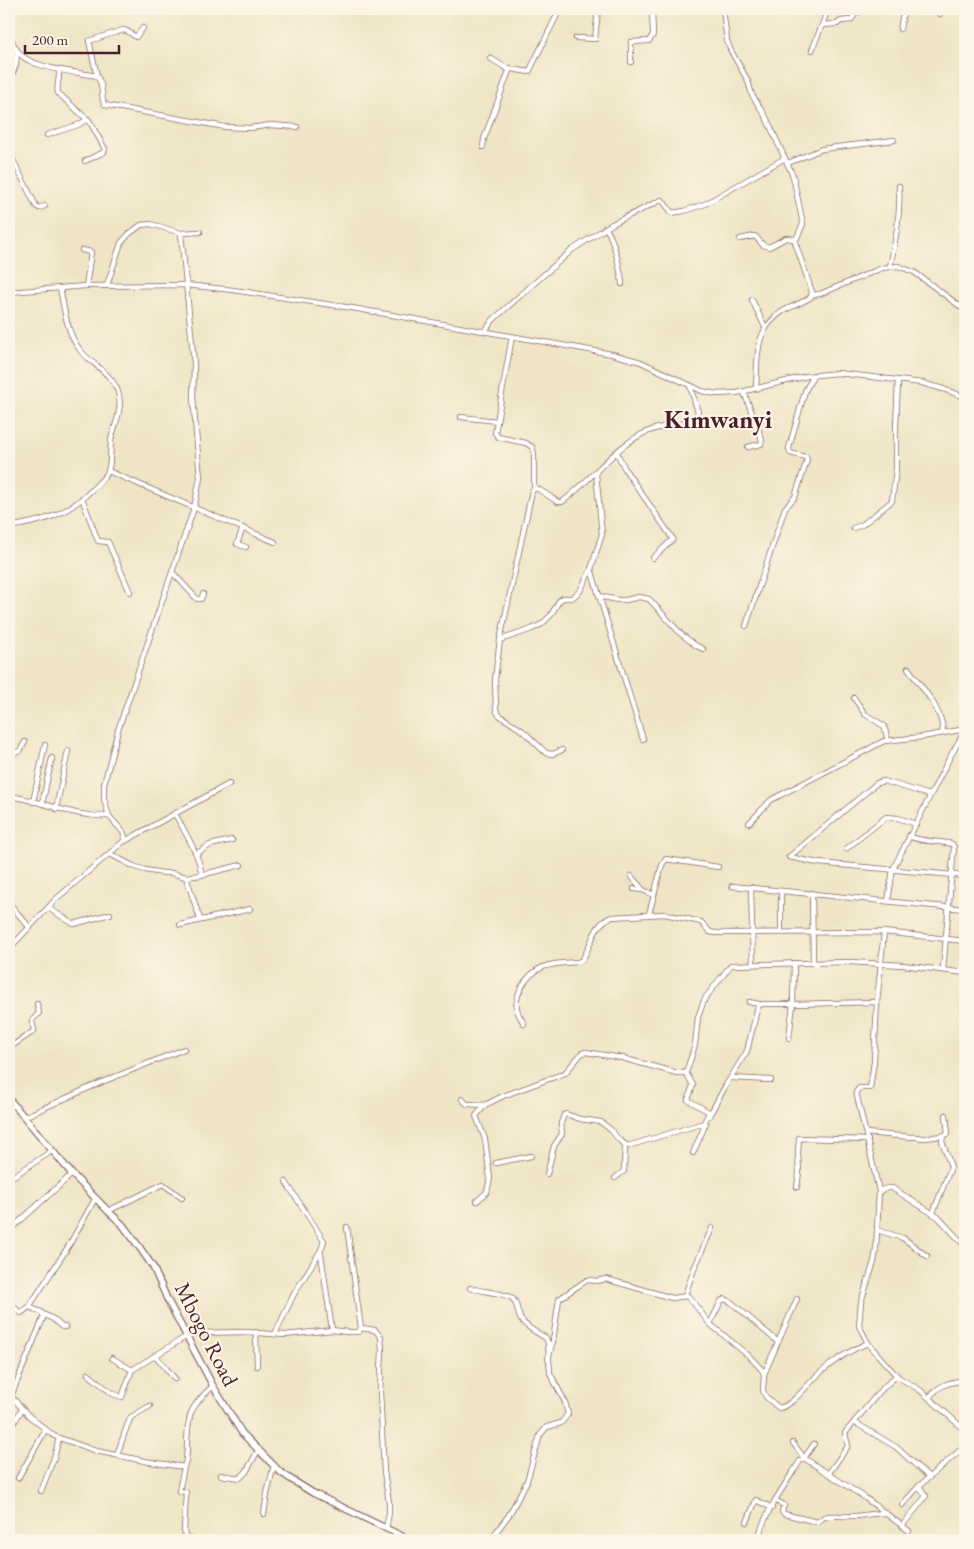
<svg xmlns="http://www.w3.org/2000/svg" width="974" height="1549" font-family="'EB Garamond',serif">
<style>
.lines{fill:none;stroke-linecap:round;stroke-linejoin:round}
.minor-casing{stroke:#846461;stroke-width:6}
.major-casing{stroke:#846461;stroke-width:8}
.minor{stroke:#fff;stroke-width:4.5}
.major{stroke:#fff;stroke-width:5.5}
.labels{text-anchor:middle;stroke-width:4.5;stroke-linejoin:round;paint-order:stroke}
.street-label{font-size:22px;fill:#4a1f2b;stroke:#fcf5e5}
.quarter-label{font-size:25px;font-weight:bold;fill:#4a1f2b;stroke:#fcf5e5}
</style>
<rect width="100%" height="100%" fill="#fcf5e5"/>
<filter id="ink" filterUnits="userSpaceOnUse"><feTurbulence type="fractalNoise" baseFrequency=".02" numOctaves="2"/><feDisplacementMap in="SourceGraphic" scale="10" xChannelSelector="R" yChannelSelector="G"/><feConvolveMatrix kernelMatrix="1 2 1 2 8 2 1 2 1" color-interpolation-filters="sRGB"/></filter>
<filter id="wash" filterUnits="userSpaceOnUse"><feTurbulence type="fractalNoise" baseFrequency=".0096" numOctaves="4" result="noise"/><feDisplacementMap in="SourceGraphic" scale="20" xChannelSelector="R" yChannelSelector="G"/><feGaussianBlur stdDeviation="1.12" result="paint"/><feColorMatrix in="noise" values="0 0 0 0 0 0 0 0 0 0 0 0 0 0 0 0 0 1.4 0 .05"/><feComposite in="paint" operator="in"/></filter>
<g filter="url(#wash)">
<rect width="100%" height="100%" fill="#efe5c6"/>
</g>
<g filter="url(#ink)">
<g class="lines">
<g class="minor-casing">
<g id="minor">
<path d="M723,9L727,41L731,51L748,81L752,95L766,117L793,176L803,224L795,242L812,292L811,297C802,303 792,306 783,311C753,331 758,357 756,389"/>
<path d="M828,9L822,25L837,24L841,21L851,20L856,13L865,9"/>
<path d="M940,14L943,9"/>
<path d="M143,28L136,37L127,31L123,30L89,41L97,76L101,84L103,101L105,105L225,127L250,128L271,125L297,127"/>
<path d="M900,29L904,9"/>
<path d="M9,35C13,42 15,50 21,55C36,69 76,72 97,76"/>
<path d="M576,38L595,39L598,9"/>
<path d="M812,50L822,25"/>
<path d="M490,58L506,68L529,72L560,9"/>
<path d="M631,62V42L649,41L653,35L652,9"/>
<path d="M59,70C60,78 56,87 58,93L90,122L105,149L104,152L85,161"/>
<path d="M9,82L16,65L17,50"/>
<path d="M47,135L78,125L88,119"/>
<path d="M483,147L484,139L510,68"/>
<path d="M9,152L36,206L39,208L45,206"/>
<path d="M788,163L822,149L894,140"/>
<path d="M605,228C613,234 621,273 622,284"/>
<path d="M740,239L755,236L763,245L769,247L786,238L795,239"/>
<path d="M82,250L91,252L86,286"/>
<path d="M890,266C896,240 901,213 899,186"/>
<path d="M107,285L121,243L129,234L141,225L151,224L181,233L200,232"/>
<path d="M9,292L86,286L186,285L233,290L352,308L612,354L641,362L702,391L716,394L737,393L807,376L838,373L922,383L943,389L965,397"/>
<path d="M812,295L820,294L882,268L898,266L914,272L965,310"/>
<path d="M752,300L765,327"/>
<path d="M485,331L493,320L514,301L572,250L612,224L661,200L663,201L672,213L684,211L705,204L785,158"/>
<path d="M512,336L495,433L498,437L526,443L532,447L534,453V489"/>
<path d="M744,392L762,440L761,444L748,447"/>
<path d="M461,417L497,421"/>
<path d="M617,453L626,471L673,539L653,558"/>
<path d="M108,471L275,542"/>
<path d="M82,498L98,541L108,542L130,592"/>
<path d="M9,527C45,521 67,515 94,488C98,483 106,477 108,471C112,460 109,447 112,436C116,423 123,406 118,392C111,372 92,365 80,350C67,334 64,308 60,288"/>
<path d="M243,528L237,544L246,547"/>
<path d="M853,528L862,525L892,501L896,469V427L898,380"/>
<path d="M591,569L643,739"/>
<path d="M173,573L197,599H201L203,594"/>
<path d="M599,596L618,600H626L639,597L649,599L681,634L695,645L703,649"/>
<path d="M746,626L785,508L795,497L807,460L806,457L790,453L789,448L805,391L814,375"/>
<path d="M500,640L532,629L542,624L551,615L559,601L563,598H572L580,591L591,569L602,534L596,473"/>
<path d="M908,668C921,687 943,709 943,733"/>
<path d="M854,698L865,714L884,726L888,740"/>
<path d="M562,750L553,754L546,753L523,731L499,715L496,710L495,679L500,640L532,491L534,489H538L558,502H562C590,482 617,443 649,431C662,425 679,426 694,420L698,412L690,386"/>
<path d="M9,782L12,756L14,753L20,751L25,742"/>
<path d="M930,795L884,781L877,783L789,857L818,863L965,876"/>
<path d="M9,796C43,800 72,818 109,816"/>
<path d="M33,802L45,745"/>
<path d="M42,804L52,758"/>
<path d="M56,809L68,751"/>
<path d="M175,814C182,826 203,862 201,875"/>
<path d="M749,823L771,800L884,741L922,737L965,729"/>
<path d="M909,836C923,843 937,840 952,844L954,847L943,970"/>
<path d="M125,841L229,784"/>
<path d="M846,849L886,817L898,818L916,824"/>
<path d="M110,854L133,866L145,870L163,873H171L186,877L201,875L241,865"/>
<path d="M196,854L210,845L232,840"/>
<path d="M631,876L643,890"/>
<path d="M186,877L200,919"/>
<path d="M732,886L965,909"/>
<path d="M751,887L753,964"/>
<path d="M634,889L643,890L654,895"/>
<path d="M781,891V932"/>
<path d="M812,893L813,962"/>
<path d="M888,901L893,869L951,755L965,731"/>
<path d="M9,903L30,928"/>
<path d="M48,908L74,924L110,914"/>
<path d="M649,914L662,865L666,859L718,867"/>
<path d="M180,925L250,909"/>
<path d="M884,932L877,1002L874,1062L870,1088H859L856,1092L879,1191L876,1250L874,1262L861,1302L859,1326L868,1343L884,1362L898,1377L920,1390L965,1430"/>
<path d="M9,949L56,899L124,841L125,837L123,832L109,816L104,799V784L118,730L194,508L200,478L193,397L194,364L181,233"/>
<path d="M749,1002L759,1004"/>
<path d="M524,1024C522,1020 520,1017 518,1013C512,995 527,974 543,967C553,963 567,963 578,962L582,960C591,947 594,922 612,917L665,914L701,922L710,932L716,933L884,932L965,941"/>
<path d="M789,1038L793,1004L877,1002"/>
<path d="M9,1048L34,1031C32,1017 29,1024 39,1013L37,1004"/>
<path d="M686,1073L695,1045L698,1017L703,1003L706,997L731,965L849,962L903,965L965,973"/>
<path d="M731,1078L771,1080"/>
<path d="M462,1099L467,1104L485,1105L503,1096L565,1073L582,1053L586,1052L622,1058L677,1073H686L693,1085L688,1100L709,1112L704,1123L628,1146L619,1140L611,1130L601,1122L580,1119L566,1114L564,1115L561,1123L562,1134L554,1146L547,1174"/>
<path d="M709,1116L726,1085L747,1051L758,1006L762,1004H793L794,963"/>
<path d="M24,1117L102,1082L184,1049"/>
<path d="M866,1133L910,1137C915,1136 917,1137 922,1138C926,1138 945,1136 948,1134L946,1115"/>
<path d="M693,1153L706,1123"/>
<path d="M496,1163L531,1156"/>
<path d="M615,1178L624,1171L625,1145"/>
<path d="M9,1179L52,1151"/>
<path d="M797,1187L799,1173L798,1152L799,1138L868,1140"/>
<path d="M879,1191L888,1188H892L938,1217L965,1246"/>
<path d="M477,1201L487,1192L490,1178L485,1139L476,1116L485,1105"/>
<path d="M108,1211L163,1184L182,1198"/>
<path d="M933,1213L951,1167L942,1141L943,1136"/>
<path d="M877,1230L903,1238L927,1256"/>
<path d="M9,1231L72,1174"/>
<path d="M321,1254L332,1330"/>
<path d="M470,1288C479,1291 505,1293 512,1298C518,1303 517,1313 521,1320C527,1328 538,1333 546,1338L548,1343L550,1373L565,1402L568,1414L561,1423L547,1427L540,1435L527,1481L509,1515L490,1540"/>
<path d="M685,1295L694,1269L712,1228"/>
<path d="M9,1303L21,1313L29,1307L68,1247L95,1199"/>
<path d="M43,1314L53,1319L62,1327H65"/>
<path d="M710,1324L721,1301L725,1299L731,1302L778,1342"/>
<path d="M361,1328L375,1330L381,1337L382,1351L380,1391L384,1472L389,1502V1513L386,1529"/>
<path d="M256,1332L257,1366"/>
<path d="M275,1334L294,1294L321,1250L324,1241L286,1182"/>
<path d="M155,1355L175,1379"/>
<path d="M112,1358L132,1370"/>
<path d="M548,1359L553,1341L559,1299L587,1280L597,1281L606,1279L672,1298L688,1296L710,1324L749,1356L762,1370L764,1374L763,1391L766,1397L779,1408C793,1406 809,1382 821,1372C835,1360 850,1350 868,1343"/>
<path d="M88,1374L113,1394L122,1397L132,1370L187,1336L195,1333L246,1332L285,1335L332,1330L347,1332H359L361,1328L347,1227"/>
<path d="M764,1374L797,1299"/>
<path d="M9,1394L29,1416L54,1436L96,1451L150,1462L184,1467C187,1459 187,1452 187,1444C188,1413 190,1407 213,1386"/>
<path d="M11,1396L44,1316L41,1312L29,1307"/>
<path d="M929,1398C938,1385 950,1382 965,1380"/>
<path d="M854,1422L896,1447L929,1477"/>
<path d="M9,1431L22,1409"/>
<path d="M793,1443L804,1458L864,1497L909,1531"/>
<path d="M117,1455L127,1426L131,1417L150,1406"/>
<path d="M184,1467L179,1491L186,1492L184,1532L186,1538"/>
<path d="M829,1473L848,1446L845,1433L881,1390L897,1375"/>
<path d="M221,1475L240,1478L246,1472L259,1449"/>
<path d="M18,1478L45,1431"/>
<path d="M41,1491L54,1458L59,1438"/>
<path d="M776,1501L784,1505L782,1512L784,1514L817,1522C819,1521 823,1518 824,1517C833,1514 844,1517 853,1516C864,1516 876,1512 886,1514"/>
<path d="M902,1505L919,1486L965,1446"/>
<path d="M264,1514L267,1494L274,1465"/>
<path d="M747,1522L756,1500L772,1508"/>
<path d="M902,1526L926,1496L919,1486"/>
<path d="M186,1540V1538L194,1540"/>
<path d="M758,1540C763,1515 786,1483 800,1461L804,1458L814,1444"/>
</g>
</g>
<g class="major-casing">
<path id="major" d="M9,1099L72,1174L108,1211L122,1224L140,1248L153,1267L168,1301L213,1386L242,1433L279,1471L292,1480L313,1493L410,1540"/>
</g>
<use href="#minor" class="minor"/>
<use href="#major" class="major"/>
</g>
</g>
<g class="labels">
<g class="street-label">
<text transform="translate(207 1334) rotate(63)" y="8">Mbogo Road</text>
</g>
<g class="quarter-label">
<text x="718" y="428">Kimwanyi</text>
</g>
</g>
<rect width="974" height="1549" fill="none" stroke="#fcf5e5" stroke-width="30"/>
<path d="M25 45v8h94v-8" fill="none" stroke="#4a1f2b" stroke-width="2.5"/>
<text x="32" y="45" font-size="15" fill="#4a1f2b" stroke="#fcf5e5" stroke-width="4" paint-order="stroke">200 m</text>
</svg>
